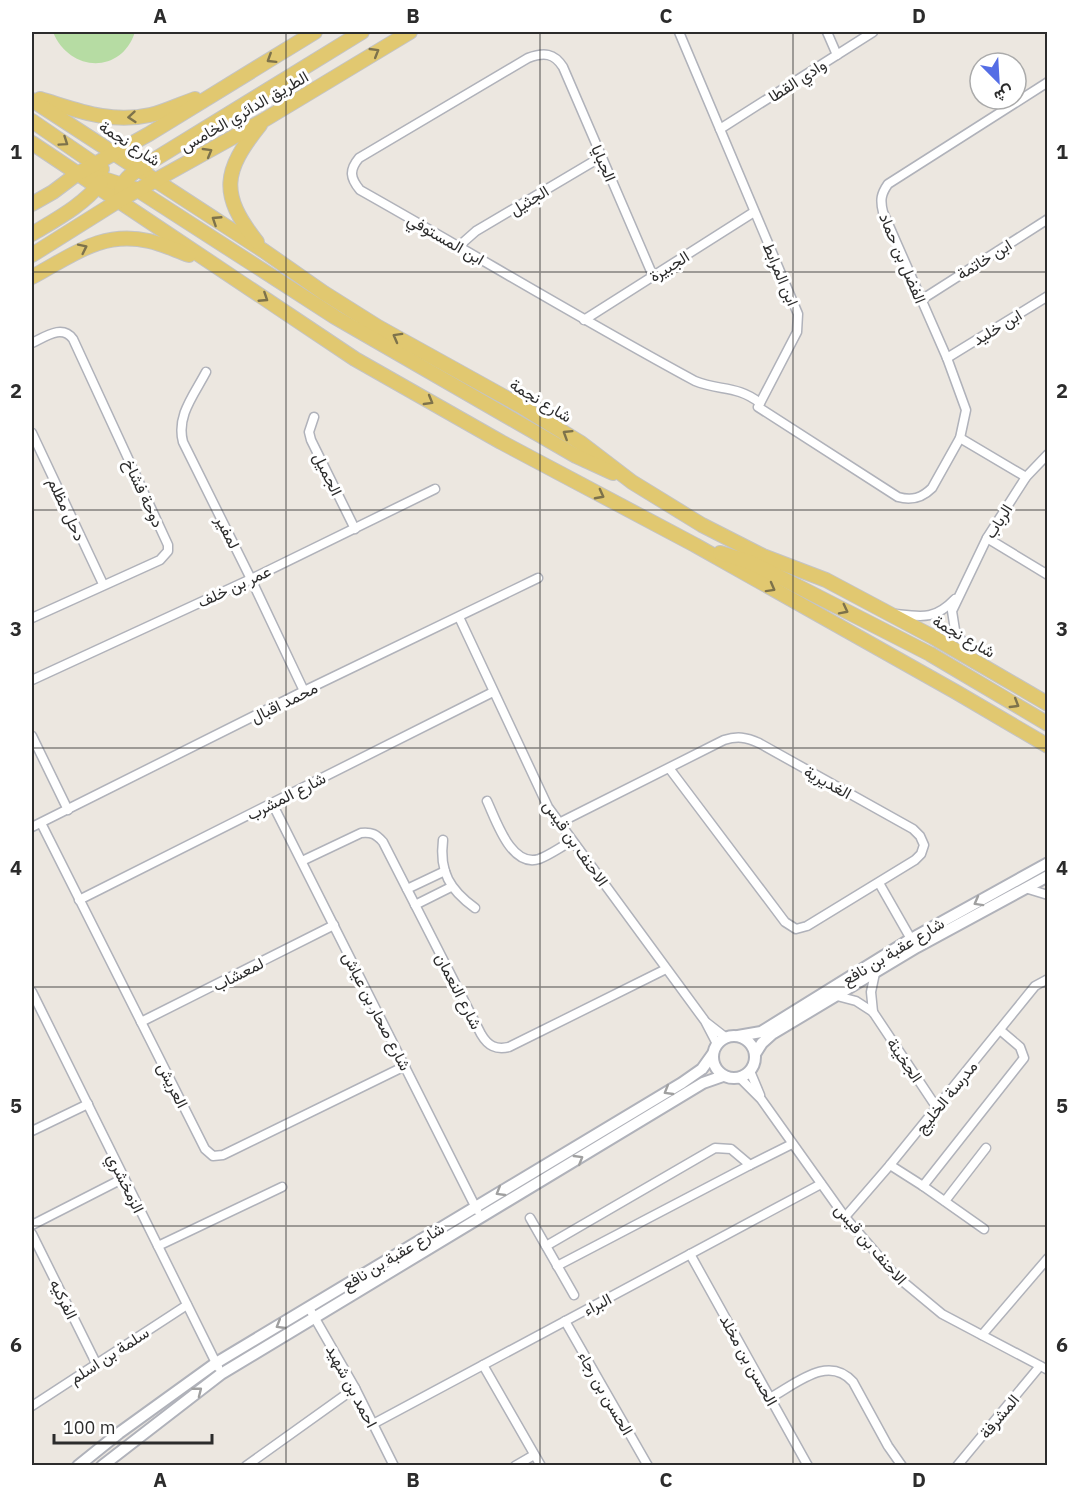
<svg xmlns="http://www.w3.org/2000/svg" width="1079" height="1497" font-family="'IBM Plex Sans',Vazirmatn,sans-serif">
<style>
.green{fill:#b6dca3}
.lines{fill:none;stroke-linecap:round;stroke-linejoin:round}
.minor-casing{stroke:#b0b2ba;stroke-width:11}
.tertiary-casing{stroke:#b0b2ba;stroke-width:14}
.primary-casing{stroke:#c4c4c4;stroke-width:16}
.minor{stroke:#fff;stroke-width:8}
.tertiary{stroke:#fff;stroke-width:10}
.primary{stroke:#e1c870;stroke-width:14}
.oneway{stroke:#7d724b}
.oneway2{stroke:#a0a0a0}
.grid{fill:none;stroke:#2c2c2c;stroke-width:1.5;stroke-opacity:0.55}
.labels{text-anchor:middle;stroke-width:6;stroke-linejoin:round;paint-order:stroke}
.street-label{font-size:16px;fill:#2c2c2c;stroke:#fff}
.neatline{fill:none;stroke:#2c2c2c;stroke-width:2}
.grid-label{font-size:20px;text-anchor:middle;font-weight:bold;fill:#2c2c2c}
</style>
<rect width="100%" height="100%" fill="#ece7e0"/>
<path class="green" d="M53,32H135C121,75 69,72 53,32Z"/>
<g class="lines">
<g class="minor-casing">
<g id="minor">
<path d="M679,32L798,314L797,332L758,407L898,497C912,501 922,498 932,488L960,438L966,410L947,358L883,212C880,200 881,194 888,184L1048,82"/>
<path d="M827,32L837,55"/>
<path d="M720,129L873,32"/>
<path d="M459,246L476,231L601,157"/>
<path d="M653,276L563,67C554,53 544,52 528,58L359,158C349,170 350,178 360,190C472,253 582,320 695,381C719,391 737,385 760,403"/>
<path d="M921,300L1048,219"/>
<path d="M584,320L754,212"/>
<path d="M32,343C45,337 62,324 73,339L168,545V551L160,560L32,618"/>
<path d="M947,358L1048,296"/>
<path d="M206,372C194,395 176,416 183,442L251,579L304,691"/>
<path d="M314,417L309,432L311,440L355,529"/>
<path d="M32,433L103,584"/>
<path d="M960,438L1026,477"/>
<path d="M987,538L1048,575"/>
<path d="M896,614C922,617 935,620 955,599"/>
<path d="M459,617L548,807L705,1021L717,1044"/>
<path d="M972,657L955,630L952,611L987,538L1026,477L1048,454"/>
<path d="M32,680L251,579L435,489"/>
<path d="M32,736L68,810"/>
<path d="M487,801C496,820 511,868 539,859C550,855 562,846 572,841"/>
<path d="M272,803L477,1210"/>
<path d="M41,823L205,1149L213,1156L223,1155L405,1066"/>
<path d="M559,823L724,740C737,736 746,737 759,743L913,829L920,836L924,845L921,854L915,860L807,926L796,929L785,922L669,768"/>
<path d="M32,827L304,691L538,578"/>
<path d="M443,840C439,872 450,890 475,908"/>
<path d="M302,861L361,833C372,832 376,834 383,842L481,1034C488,1046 496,1050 509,1047L666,969"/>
<path d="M879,883L911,939"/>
<path d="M1025,888L1048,895"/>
<path d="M407,889L445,871"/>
<path d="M79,900L493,692"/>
<path d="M415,905L451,887"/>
<path d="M32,992L218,1367"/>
<path d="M837,996L856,1001L873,1012L937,1108"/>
<path d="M873,1012L871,992L875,973"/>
<path d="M141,1022L334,925"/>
<path d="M707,1023L725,1037"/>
<path d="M750,1071L760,1095"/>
<path d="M740,1078L761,1099L845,1217L895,1275L942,1314L1048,1370"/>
<path d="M32,1131L88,1104"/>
<path d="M750,1165L792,1144"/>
<path d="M890,1165L923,1186L984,1229"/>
<path d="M923,1186L1024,1058L1020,1047L1000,1030"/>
<path d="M945,1201L986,1148"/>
<path d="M845,1217L890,1165L1035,986L1048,979"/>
<path d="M530,1218L574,1295"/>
<path d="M32,1225L124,1178"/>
<path d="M32,1234L96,1363"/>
<path d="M158,1246L282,1187"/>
<path d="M546,1246L715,1148L731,1149L750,1165L557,1266"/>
<path d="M690,1254L808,1466"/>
<path d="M309,1308L355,1388L394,1466"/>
<path d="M565,1321L648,1466"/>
<path d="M982,1335L1048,1258"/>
<path d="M483,1365L541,1466"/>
<path d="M770,1398C796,1384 828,1354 853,1382L888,1446L902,1466"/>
<path d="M32,1406L187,1305"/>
<path d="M373,1424L821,1184"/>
<path d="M246,1466L355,1388"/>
<path d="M515,1466L534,1455"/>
<path d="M957,1466L1040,1366"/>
</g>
</g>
<g class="tertiary-casing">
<g id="tertiary">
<circle cx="734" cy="1057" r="21"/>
<path d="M738,1036L761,1032L911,939L1048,863"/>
<path d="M755,1054L762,1043L772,1034L917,947L1048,876"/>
<path d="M78,1466L119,1433L216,1363L682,1083L702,1069L712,1055"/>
<path d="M102,1466L221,1374L703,1083L723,1076"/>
</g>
</g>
<g class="primary-casing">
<g id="primary">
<path d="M40,99C77,110 110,124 150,115C165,112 180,104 195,99"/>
<path d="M32,100L264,251L324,293L378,327L519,405L581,443L632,482L702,525L763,556L826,580L933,637L1048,704"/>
<path d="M32,121L102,169"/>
<path d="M32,143L355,359L501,442L695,545L956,692L1048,746"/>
<path d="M82,175L104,179L138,190L335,317L576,456L613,473"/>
<path d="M121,191C123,180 130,175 139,169L362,32"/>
<path d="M32,204L53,192L77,174L149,134L315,32"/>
<path d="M32,234C55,220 84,205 101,182"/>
<path d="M257,242C219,194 223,171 260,125"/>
<path d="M32,255L118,201L264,120L410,32"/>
<path d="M32,277C72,256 101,230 149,241C163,244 175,250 189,255"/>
<path d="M720,553L750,562L930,654L1048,724"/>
</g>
</g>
<use href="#minor" class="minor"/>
<use href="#tertiary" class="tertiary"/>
<use href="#primary" class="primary"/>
</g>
<defs><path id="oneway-chevron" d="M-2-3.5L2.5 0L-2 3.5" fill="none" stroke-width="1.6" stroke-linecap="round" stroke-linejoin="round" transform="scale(1.5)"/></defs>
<g class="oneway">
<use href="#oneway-chevron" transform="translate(375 52) rotate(-31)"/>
<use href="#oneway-chevron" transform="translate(271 59) rotate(148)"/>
<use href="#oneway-chevron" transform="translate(132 117) rotate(175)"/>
<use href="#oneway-chevron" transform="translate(64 142) rotate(34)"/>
<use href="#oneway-chevron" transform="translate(208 152) rotate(-30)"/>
<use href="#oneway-chevron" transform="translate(216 220) rotate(-147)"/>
<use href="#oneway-chevron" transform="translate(83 248) rotate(-26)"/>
<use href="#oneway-chevron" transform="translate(264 298) rotate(33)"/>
<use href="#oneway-chevron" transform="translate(397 337) rotate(-151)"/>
<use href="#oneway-chevron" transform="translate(429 401) rotate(30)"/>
<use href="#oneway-chevron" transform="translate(567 434) rotate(-148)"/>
<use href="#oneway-chevron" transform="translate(600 495) rotate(28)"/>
<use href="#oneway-chevron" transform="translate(771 588) rotate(29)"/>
<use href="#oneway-chevron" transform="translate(844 610) rotate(27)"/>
<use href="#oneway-chevron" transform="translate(1015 704) rotate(31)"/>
</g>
<g class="oneway2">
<use href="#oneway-chevron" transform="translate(978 902) rotate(151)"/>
<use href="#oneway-chevron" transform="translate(668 1091) rotate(149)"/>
<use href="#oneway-chevron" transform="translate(579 1159) rotate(-31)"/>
<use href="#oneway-chevron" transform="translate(500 1192) rotate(149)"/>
<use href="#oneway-chevron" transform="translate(280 1325) rotate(149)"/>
<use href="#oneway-chevron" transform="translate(198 1391) rotate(-38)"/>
</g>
<path class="grid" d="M286,32V1466M540,32V1466M793,32V1466M32,272H1048M32,510H1048M32,748H1048M32,987H1048M32,1226H1048"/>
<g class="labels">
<g class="street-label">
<text transform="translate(797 80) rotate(-33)" y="6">وادي القطا</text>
<text transform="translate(244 111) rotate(-30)" y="6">الطريق الدائري الخامس</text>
<text transform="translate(130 143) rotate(33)" y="6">شارع نجمة</text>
<text transform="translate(604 163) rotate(66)" y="6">الجبايا</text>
<text transform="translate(529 200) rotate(-31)" y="6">الجثيل</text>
<text transform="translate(446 239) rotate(30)" y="6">ابن المستوفي</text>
<text transform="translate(903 258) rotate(67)" y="6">الفضل بن حماد</text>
<text transform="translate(984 259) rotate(-32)" y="6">ابن خاتمة</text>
<text transform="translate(669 266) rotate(-32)" y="6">الجبيرة</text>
<text transform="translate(781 274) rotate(67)" y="6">ابن المرابط</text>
<text transform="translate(997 327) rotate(-31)" y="6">ابن خليد</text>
<text transform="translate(541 400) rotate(31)" y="6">شارع نجمة</text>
<text transform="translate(328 474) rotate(64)" y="6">الجميل</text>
<text transform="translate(144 493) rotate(65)" y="6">دوحة فشاخ</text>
<text transform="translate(67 509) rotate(65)" y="6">دحل مظلم</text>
<text transform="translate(998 521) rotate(-58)" y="6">الرباب</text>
<text transform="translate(228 532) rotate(63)" y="6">لمفير</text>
<text transform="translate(234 586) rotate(-25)" y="6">عمر بن خلف</text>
<text transform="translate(964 636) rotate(30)" y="6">شارع نجمة</text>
<text transform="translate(284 702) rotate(-26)" y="6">محمد اقبال</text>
<text transform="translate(828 782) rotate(29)" y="6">الغديرية</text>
<text transform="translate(286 796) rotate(-27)" y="6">شارع المشرب</text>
<text transform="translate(576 843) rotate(55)" y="6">الاحنف بن قيس</text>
<text transform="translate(893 951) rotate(-31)" y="6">شارع عقبة بن نافع</text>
<text transform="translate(238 974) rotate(-27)" y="6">لمعشاب</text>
<text transform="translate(459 991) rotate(63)" y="6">شارع النعمان</text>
<text transform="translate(377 1011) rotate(63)" y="6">شارع صحار بن عياش</text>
<text transform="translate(905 1060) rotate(56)" y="6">الجخينة</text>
<text transform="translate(173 1085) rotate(63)" y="6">العريش</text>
<text transform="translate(946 1097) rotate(-51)" y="6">مدرسة الخليج</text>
<text transform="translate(126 1183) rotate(64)" y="6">الزمخشري</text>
<text transform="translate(871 1244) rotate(49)" y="6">الاحنف بن قيس</text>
<text transform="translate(393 1256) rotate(-31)" y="6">شارع عقبة بن نافع</text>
<text transform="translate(64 1299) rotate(64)" y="6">الفركيه</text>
<text transform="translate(597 1304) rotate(-28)" y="6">البراء</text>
<text transform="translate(109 1355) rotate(-33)" y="6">سلمة بن اسلم</text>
<text transform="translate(749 1360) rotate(61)" y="6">الحسن بن مخلد</text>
<text transform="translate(352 1386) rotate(62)" y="6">احمد بن شهيد</text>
<text transform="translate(606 1393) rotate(60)" y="6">الحسن بن رجاء</text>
<text transform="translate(999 1416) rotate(-50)" y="6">المشرفة</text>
</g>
</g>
<rect width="1079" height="1497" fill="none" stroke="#ffffff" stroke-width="66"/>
<g transform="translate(998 81) rotate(156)"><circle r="28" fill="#ffffff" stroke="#ababab" stroke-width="1.5"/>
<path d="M0-4.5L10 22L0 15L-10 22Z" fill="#546de5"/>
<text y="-9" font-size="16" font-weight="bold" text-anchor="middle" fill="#2c2c2c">ش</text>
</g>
<path d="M54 1434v9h158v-9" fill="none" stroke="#2c2c2c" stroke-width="3"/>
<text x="63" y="1434" font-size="18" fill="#2c2c2c" stroke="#ffffff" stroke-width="4.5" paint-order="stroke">100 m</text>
<rect x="33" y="33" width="1013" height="1431" class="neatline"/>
<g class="grid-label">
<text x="160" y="23">A</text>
<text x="413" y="23">B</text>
<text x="666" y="23">C</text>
<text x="919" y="23">D</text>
<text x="16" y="159">1</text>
<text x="1062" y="159">1</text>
<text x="16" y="398">2</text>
<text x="1062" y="398">2</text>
<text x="16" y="636">3</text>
<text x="1062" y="636">3</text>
<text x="16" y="875">4</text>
<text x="1062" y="875">4</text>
<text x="16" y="1113">5</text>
<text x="1062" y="1113">5</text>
<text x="16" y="1352">6</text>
<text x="1062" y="1352">6</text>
<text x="160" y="1487">A</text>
<text x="413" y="1487">B</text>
<text x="666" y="1487">C</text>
<text x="919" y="1487">D</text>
</g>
</svg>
